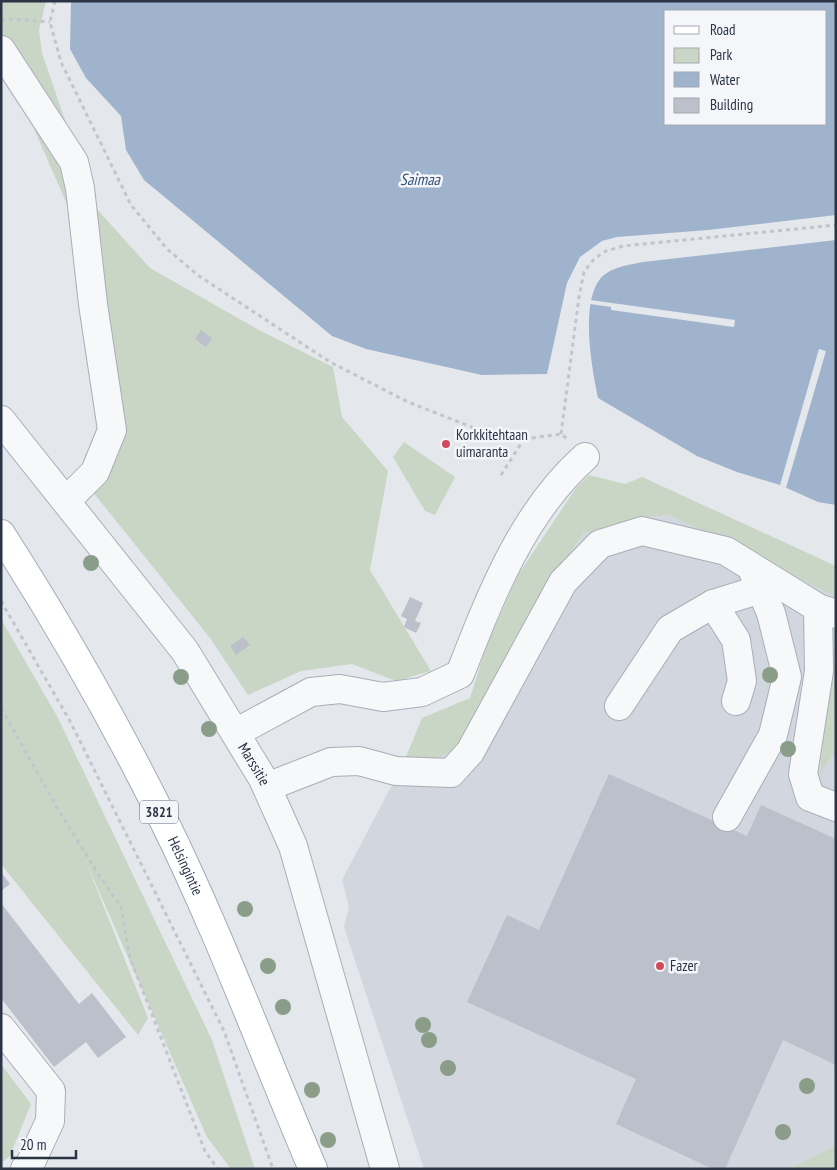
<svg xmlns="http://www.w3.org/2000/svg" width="837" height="1170" font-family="'PT Sans Narrow',sans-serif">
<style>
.built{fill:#d2d6de}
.green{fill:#c9d6c5}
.water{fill:#9fb4cc;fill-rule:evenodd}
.pier{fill:#e4e7ec}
.building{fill:#bbc0ca}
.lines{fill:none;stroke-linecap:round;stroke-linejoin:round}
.minor-casing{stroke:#a9aeb7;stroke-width:30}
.major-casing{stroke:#a3abb8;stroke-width:30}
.path{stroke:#c2c5cb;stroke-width:3;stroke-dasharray:4 4;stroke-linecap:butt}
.minor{stroke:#f7f8fa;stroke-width:28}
.major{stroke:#fff;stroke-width:28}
.tree{fill:#899d89}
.poi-dot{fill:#d1495b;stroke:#f4f6f9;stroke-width:2}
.labels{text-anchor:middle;stroke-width:5;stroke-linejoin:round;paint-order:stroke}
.shield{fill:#f4f6f9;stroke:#676e7b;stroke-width:1}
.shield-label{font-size:14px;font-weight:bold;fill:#2b3445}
.poi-label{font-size:15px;fill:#2b3445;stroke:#f4f6f9;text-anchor:start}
.street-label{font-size:15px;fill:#2b3445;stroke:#f4f6f9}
.water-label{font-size:16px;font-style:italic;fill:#34527a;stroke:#f4f6f9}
</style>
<rect width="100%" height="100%" fill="#e4e7ec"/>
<path class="built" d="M669,515L836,597V660L827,688L820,772L836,751V1145L788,1169H424L344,927L349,907L342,880L404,762L427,764L584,533L634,519Z"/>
<g class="green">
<path d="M1,1H46L39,30L42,53L94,205L69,209L14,83L1,61Z"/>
<path d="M95,207L150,268L259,330L333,367L342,417L388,471L370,570L431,671L396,681L352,664L301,671L248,695L210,638L88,486L115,429Z"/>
<path d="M404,442L455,477L435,515L425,511L393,457Z"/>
<path d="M589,475L625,484L642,477L836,566V597L669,515L634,519L584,533L547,586L468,741L427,764L404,762L422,718L470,698L487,644L518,575L576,488Z"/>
<path d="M1,619L58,718L212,1040L255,1169H231L207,1137L86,862L148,1018L138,1035L1,864Z"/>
<path d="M836,660V751L820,773L827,688Z"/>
<path d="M1,1064L31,1104L10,1156L1,1163Z"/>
<path d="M836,1145V1169H788Z"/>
</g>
<g class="water">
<path d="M71,1H836V215L708,230L617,237L602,241L580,257L567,283L547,374L482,375L366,349L332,336L144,180L126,150L121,116L86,78L70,49ZM666,11H826V124H666Z"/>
<path d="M836,240V505L818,502L780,485L737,472L697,456L598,398C592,368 580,305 600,279C610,267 629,265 643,262Z"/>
</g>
<g class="pier">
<path d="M590,300L735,320L734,327L611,310V307L590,304Z"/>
<path d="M819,349L826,351L786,488L780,485Z"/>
</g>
<g class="building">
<path d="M201,330L212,338L206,347L195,339Z"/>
<path d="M410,597L423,603L415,621L421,623L416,633L404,627L407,619L401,616Z"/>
<path d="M243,637L250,645L236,655L230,646Z"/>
<path d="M609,774L747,836L761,805L836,839V1065L783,1040L725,1169H713L616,1124L636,1079L467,1002L507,915L539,930Z"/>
<path d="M1,872L10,884L1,891Z"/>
<path d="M1,903L79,1004L92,993L126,1037L98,1058L86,1042L54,1067L1,998Z"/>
</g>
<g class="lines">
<g class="minor-casing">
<g id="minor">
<path d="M1,50L74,162L80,188L93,304L112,430L95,472L66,501"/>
<path id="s1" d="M1,420L185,651L263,779L293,846L385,1169"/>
<path d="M713,604L736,640L742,681L736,701"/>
<path d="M818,608L819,671L803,774L810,797L836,807"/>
<path d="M619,706L670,629L713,604L761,589"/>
<path d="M237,732L311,692L340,689L383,697L422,692L460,674C490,597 522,513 585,457"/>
<path d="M267,787L331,762L359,761L396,771L451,773L470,752L563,582L600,544L642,531L726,551L818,608L836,614"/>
<path d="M727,817L773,735L787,677L771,613L751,567"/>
<path d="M1,1028L51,1091L50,1121L30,1164L25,1169"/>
</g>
</g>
<g class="major-casing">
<g id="major">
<path id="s2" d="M1,534C60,626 114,720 162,817C219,932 263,1052 313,1169"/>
</g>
</g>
<g class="path">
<path d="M55,1L50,22L61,62L131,205L167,249L199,276L330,362L408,402L497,437L524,439L561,434L569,440"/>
<path d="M1,21L11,19L50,22"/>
<path d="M561,434L579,297L584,272L594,259L606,251L623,246L836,225"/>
<path d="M501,475L524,439"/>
<path d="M1,601L71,723L224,1031L273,1169"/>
<path d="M1,708L58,809L100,877L121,906L130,958L205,1151L218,1169"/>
</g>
<use href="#minor" class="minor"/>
<use href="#major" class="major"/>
</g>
<g class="tree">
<circle cx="91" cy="563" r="8"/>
<circle cx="770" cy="675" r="8"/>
<circle cx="181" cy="677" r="8"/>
<circle cx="209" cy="729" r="8"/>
<circle cx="788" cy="749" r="8"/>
<circle cx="245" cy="909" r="8"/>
<circle cx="268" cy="966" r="8"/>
<circle cx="283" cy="1007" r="8"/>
<circle cx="423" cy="1025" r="8"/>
<circle cx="429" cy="1040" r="8"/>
<circle cx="448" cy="1068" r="8"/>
<circle cx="807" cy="1086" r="8"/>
<circle cx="312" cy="1090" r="8"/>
<circle cx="783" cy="1132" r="8"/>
<circle cx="328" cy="1140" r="8"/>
</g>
<g class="poi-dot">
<circle cx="446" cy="444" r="5"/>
<circle cx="660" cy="966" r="5"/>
</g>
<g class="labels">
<rect class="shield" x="140" y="800.5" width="38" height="23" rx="4"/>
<g class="shield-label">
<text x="159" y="817">3821</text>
</g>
<g class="poi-label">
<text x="456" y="440">Korkkitehtaan<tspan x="456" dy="17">uimaranta</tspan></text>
<text x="670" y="971">Fazer</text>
</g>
<g class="street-label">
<text dy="5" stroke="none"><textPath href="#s1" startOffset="428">Marssitie</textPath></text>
<text dy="5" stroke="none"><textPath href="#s2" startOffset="380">Helsingintie</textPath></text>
</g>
<g class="water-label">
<text x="420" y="185">Saimaa</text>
</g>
</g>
<rect width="837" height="1170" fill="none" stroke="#2b3445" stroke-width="5"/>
<rect x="664" y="10" width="162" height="115" fill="#f4f6f9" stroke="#a4a8b1"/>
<rect x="674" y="26" width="25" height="8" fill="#ffffff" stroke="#a4a8b1"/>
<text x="710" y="35" font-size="15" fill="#2b3445">Road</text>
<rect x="674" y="48" width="25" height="15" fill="#c9d6c5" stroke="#a4a8b1"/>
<text x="710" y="60" font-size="15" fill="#2b3445">Park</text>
<rect x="674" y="72" width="25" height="15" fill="#9fb4cc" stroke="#a4a8b1"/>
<text x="710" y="85" font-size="15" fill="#2b3445">Water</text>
<rect x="674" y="98" width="25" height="15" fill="#bbc0ca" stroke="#a4a8b1"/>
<text x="710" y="110" font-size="15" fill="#2b3445">Building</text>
<path d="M12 1150v8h64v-8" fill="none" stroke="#2b3445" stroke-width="2.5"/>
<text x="20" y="1150" font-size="15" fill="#2b3445" stroke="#f4f6f9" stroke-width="4" paint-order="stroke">20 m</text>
</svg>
